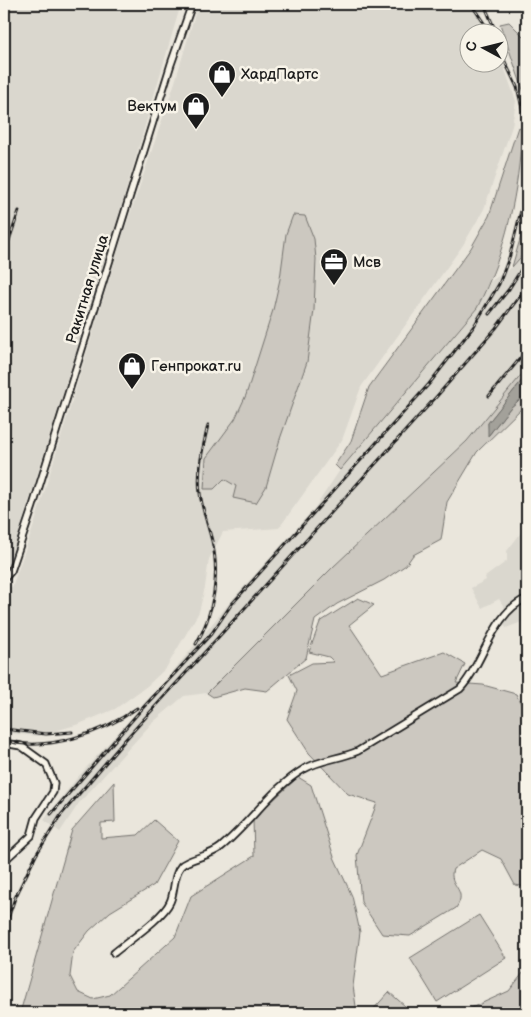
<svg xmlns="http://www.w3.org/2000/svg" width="531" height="1017" font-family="'Balsamiq Sans',sans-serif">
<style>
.built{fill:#dad7ce}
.green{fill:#ccc8c0;stroke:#74726e}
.water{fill:#a3a19a;stroke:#6d6c68}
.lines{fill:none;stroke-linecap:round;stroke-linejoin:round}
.street-casing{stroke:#1c1c1c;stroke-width:9}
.street{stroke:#f7f3e8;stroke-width:5.5}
.rail-casing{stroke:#1c1c1c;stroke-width:3}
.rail{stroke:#f7f3e8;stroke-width:1;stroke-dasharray:4;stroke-linecap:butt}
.labels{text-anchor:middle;stroke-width:5;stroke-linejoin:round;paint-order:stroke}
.poi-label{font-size:15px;fill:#1c1c1c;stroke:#f7f3e8;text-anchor:start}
.street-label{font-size:15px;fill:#1c1c1c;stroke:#f7f3e8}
</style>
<rect width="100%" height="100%" fill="#eae6dc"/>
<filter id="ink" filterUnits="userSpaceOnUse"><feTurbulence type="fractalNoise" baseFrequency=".02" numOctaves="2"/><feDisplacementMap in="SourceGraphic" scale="10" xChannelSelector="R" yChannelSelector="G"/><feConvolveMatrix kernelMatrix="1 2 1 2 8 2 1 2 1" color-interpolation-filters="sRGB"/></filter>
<g filter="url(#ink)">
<g class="built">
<path d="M4,4H181L111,241L10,561L4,572Z"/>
<path d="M198,4H497L492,9L478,16L487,32H468V62H498L499,53L516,101L512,126L484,209L463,245L361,387L342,440L279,528L223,532L209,559L205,587L199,612L166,668L147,686L115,709L79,724L38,736L4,733V587H12L35,522L120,244L175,82Z"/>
<path d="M527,250V368L511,390L467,441L333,567L207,693L184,696L151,724L79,803L60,832L44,820L77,778L170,675L231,601L314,509L340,470L477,308L491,281L512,267Z"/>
<path d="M527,525V620L506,628L500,616L506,610L499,599L482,608L471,588L486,580L485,577L507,561V551Z"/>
</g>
<g class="green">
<path d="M509,22L527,40V101L500,24Z"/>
<path d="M518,127L522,128C519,191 506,252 477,308L340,470L335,465L351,441L369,387L471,248L489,216Z"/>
<path d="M293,215L305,216L314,239L316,259L314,310L307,362L280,439L266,487L256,503L233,498L236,486L224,479L214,489H204L206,458L235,419L246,395L273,310L280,279L286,234Z"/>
<path d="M527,215V250L512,267Z"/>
<path d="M527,368V374L488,423L489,435L510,408L527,393V403L477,452L447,502L441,540L413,555L406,565L384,580L337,604L315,620L306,658L267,691L245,688L213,697L207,693L333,567L467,441Z"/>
<path d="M358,598L374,605L349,625L382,674L444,652L465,664L456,683L483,685L516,694L527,716V887L515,885L501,859L482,850L453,869C447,886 469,889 456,908L410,936L382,934L361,902L357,855L377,803L348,794L309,753L287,719L297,691L289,675L312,663L334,662L329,657L309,652L320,622Z"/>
<path d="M298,777L311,785L334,857L352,896L360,932L353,986L357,1013H20L72,830L114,782L115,822L101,823V838L138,835L154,820L178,841L154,885L110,912L89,931L73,952L70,976L78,992L93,999L110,995L175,937L191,896L254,856L253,819Z"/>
<path d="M479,915L506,958L437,1002L410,958Z"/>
<path d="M527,968V1013H460L509,991Z"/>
<path d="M389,992L413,1013H370Z"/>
</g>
<path class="water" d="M527,374V393L510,408L488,436V423Z"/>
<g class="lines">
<g class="street-casing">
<g id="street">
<path d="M4,579L11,571L33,506L171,64L192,4"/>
<path d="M4,743L21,746L46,764L54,783L53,792L36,818L31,836L4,861"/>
<path d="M114,953C128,941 163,918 170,902C175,892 173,875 181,866C189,858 209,857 221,847C250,823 272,788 304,769C322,759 340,759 358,751L460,689C485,662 491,614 527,598"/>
</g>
</g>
<use href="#street" class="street"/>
<g class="rail-casing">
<g id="rail">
<path d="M471,4L490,32"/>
<path d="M484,4L496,32"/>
<path d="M498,47L517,87L527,129"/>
<path d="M4,255L19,211"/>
<path d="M489,314L509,289L527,260"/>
<path d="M489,396L527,350"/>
<path d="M196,644C214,614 220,574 212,541C208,525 202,509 200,493C197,470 203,447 208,425"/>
<path d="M4,729L46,734L72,732"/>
<path d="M4,740C45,753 103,733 137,708"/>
<path d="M51,814L140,711L212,633L231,605L429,384L474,326L499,284L510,255L527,186"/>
<path d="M4,930L15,898L36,855L61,815L125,740L437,396L496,328L527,286"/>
</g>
</g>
<use href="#rail" class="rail"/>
</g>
</g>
<defs>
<g id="shop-pin" transform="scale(1.4375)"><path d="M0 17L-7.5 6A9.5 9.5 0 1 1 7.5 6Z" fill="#1c1c1c" stroke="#f7f3e8"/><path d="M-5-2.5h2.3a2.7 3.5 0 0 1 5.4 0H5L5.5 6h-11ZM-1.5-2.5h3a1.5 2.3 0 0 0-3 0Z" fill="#fff"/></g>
<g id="office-pin" transform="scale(1.4375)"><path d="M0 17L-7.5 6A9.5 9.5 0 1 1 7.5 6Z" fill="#1c1c1c" stroke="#f7f3e8"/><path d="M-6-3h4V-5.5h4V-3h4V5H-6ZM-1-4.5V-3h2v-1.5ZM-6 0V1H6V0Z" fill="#fff"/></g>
</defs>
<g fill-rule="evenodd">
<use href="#shop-pin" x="222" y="74"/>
<use href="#shop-pin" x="196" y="106"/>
<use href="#office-pin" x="334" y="262"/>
<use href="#shop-pin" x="132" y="366"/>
</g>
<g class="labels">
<g class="poi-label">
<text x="241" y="79">ХардПартс</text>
<text x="177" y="111" text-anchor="end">Вектум</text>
<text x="353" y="267">Мсв</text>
<text x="151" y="371">Генпрокат.ru</text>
</g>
<g class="street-label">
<text transform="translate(87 289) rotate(-73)" y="5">Ракитная улица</text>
</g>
</g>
<rect width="531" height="1017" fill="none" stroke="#f7f3e8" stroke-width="20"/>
<rect x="10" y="10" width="511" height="997" fill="none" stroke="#1c1c1c" stroke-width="2" filter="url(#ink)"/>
<g transform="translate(484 48) rotate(277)"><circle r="24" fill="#f7f3e8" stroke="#9f9d96"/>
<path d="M0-4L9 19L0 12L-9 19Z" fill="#1c1c1c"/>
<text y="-8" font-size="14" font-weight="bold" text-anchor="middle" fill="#1c1c1c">С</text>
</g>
</svg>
